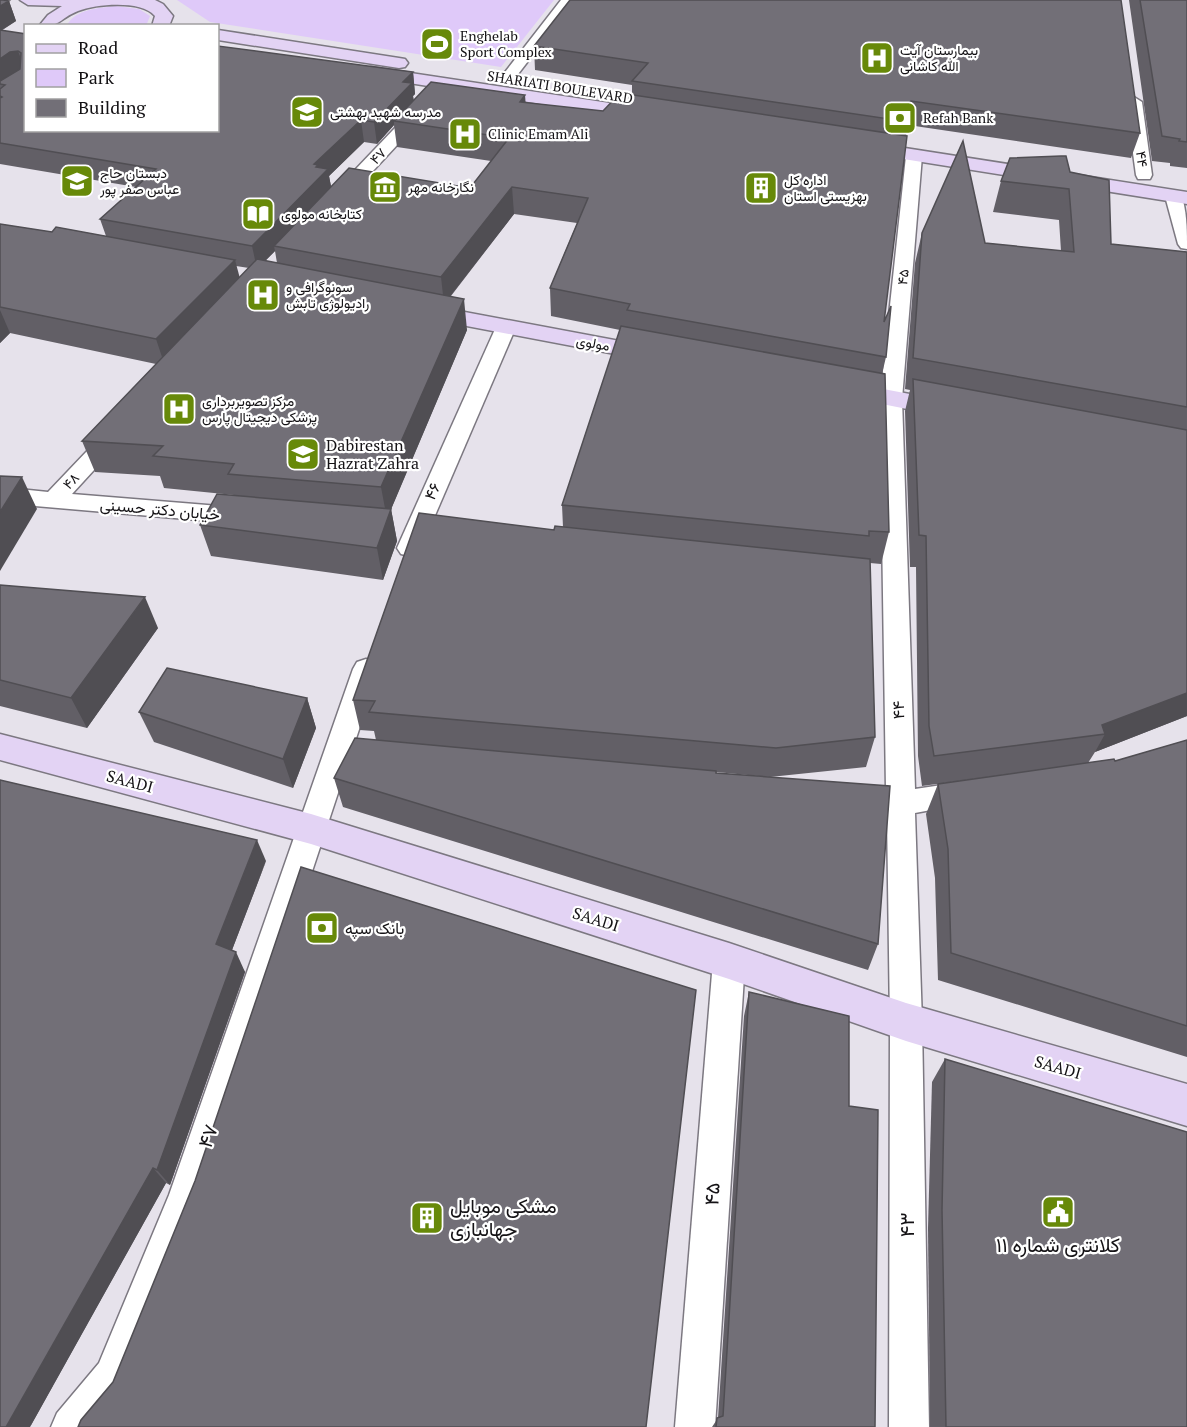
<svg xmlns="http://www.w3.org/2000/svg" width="1187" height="1427" font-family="'PT Serif',Vazirmatn,serif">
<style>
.green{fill:#dfc9f9}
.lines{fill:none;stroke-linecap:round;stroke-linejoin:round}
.minor-casing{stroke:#7c7881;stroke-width:3}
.secondary-casing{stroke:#7c7881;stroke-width:3}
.minor{fill:#fff;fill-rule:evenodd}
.secondary{fill:#e3d3f4;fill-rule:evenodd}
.wall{fill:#625f66;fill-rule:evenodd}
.shaded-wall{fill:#504e53}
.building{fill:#726f77;stroke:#504e53;stroke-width:1.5}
.labels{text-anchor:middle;stroke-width:4.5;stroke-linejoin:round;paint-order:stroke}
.far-poi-label{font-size:14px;fill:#141215;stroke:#fff;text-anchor:start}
.far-street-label{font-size:14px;fill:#141215;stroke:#fff}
.poi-label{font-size:16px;fill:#141215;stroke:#fff;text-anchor:start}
.street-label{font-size:16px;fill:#141215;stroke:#fff}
.near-street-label{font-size:20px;fill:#141215;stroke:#fff}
.near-poi-label{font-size:20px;fill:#141215;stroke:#fff;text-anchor:start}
</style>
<rect width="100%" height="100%" fill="#e6e2eb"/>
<g class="green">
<path d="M177,0H554L501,67L210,22Z"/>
<path d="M116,6L139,9L150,16L146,26L67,25C76,9 99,8 116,6Z"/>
</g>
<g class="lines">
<g class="minor-casing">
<g id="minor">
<path d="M561,0H575L512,82H502L499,79L502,76Z"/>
<path d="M1134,97L1142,102L1152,175L1150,179H1138L1136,175L1126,102Z"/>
<path d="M420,106L426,108L428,111L426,114L345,201H333L330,197L333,193L414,108Z"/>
<path d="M914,151L922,156L902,399L915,789L969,781L979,785L983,793L979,801L915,813L922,1022L929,1427H889L890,1022L887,814L875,810L871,802L875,794L886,790L880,399L906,156Z"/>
<path d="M1174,191L1180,192C1187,208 1187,231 1187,249L1181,248L1178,244L1165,196L1168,192Z"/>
<path d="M506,321L513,323L516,327L421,548L417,554L409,556L401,554L397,548L496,327L499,323Z"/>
<path d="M116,427L124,429L127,434L72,494L244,508L252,510L256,516L252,522L244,524L0,503V487L48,492L108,429Z"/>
<path d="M366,659L375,662L379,669L205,1195L133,1377L127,1391L97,1427H51L57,1413L99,1363L169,1195L353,669L357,662Z"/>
<path d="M729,947L740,951L745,961L715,1427H675L713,961L718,951Z"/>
</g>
</g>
<g class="secondary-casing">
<g id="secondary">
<path d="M20,0H155L163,4L173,16L169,26H152L155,16C141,0 97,4 78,11C58,19 63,26 39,26L48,15L62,6L28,5Z"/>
<path d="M218,30L399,58L405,59L408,63L405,67L399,68L218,40Z"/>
<path d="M371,67L649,109L656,111L659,115L656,119L649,121L365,76L362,72L365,68Z"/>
<path d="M860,141L1187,192V204L853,151L850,147L853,143Z"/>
<path d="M422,304L657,348L666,350L669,355L666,360L657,362L414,316L410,311L414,306Z"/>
<path d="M841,381L952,402L961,404L965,410L961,416L952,418L832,394L828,389L832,384Z"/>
<path d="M0,734L311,814L729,943L906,1003L1187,1084V1126L906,1041L729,979L311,844L0,760Z"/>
</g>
</g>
<use href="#minor" class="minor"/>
<use href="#secondary" class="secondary"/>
</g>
<g class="wall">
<path d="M0,0L9,1L16,21L1,31L26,34V130L413,72L415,94L413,96L414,101L526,103L603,111L632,95V85L535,70L534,46L1140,133L1131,158L908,125L906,136L884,322L886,357L882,374L889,532L881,564L870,563L875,737L866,767L770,777L716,772L878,944L868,970L343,807L334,778L376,740L374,731L360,730L353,700L554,530L563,527L562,505L620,330L551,316L550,288L577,223L514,214L451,296L467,330L391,509L397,541L383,580L211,556L200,525L234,496V495L164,488L160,476L95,472L82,441L156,364L10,333L0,343V224L52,232L106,236L100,219L136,187L0,164ZM394,125L397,147L491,161L470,188L331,187L329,176L364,142L377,144ZM275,251L277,263L265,261ZM236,266L249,268L239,278Z"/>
<path d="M1129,0H1187V168L1170,166V163L1152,161Z"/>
<path d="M1070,172L1111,244L1187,252V716L1095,752L1088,763L1115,761L1187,740V1057L938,980L935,878L926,814L938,784L1039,770L922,786L918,756L916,567H910L905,411L910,390L905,389L915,263L922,233L985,243L1061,251L1059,220L993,212L1001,181Z"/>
<path d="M0,585L158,628L87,728L0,706Z"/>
<path d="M307,698L316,728L293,788L154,742L139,712Z"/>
<path d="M266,861L232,950L245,972L170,1185L166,1183L30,1427Z"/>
<path d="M749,992L849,1106L875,1427H712L718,1418L744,1016Z"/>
<path d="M945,1059L1187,1427H930L928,1228L932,1082Z"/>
</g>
<g class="shaded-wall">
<path d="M9,1L16,21L0,31V6Z"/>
<path d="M18,51L26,72L0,84V59L10,52Z"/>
<path d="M413,72L415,94L413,96L414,105L394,121V125L377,144L374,122L403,82Z"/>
<path d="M525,95L527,121L520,102Z"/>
<path d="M361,120L364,142L329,176L332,191L274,246L275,251L257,269L252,246L314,164Z"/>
<path d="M512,187L514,214L444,304L441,277Z"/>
<path d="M235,260L242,286L165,366L156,339Z"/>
<path d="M464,299L467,330L387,519L381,487Z"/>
<path d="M0,310L10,333L0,343Z"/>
<path d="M22,477L37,509L0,571V512Z"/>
<path d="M391,509L397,541L383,580L377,548Z"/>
<path d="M145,597L158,628L87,728L71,698Z"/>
<path d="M1187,693V716L1095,752L1105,734L1102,725Z"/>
<path d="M307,698L316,728L293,788L283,759Z"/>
<path d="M257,840L266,861L227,963L216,944Z"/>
<path d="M236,952L245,972L170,1185L157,1170Z"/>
<path d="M153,1168L166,1183L30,1427H6Z"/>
</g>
<g class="building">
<path d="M0,0H3L9,1L0,6Z"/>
<path d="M570,0H1121L1140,133L911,101L909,122L632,81L648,63L534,46Z"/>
<path d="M1140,0H1187V142L1179,141L1180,139L1162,136Z"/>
<path d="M0,30L26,34V130H218V46L413,72L403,82L412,83L374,122L361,120L314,164L318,165L316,167L328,169L252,246L100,219L156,169L0,143V98L2,97L0,96V89L5,85L0,84V81L20,69L21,53L18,51L10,52L0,59Z"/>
<path d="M431,82L525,95L520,102L603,111L620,93L907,136L884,322L891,306L886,357L627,310L630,304L550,288L588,198L512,187L441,277L274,246L349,168L470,188L509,138L394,121Z"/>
<path d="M963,141L985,243L1074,252L1069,189L1001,181L1010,158L1061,156H1066L1070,172L1109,180L1111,244L1187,252V407L913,358L922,233Z"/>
<path d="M0,224L52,232L56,227L235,260L156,339L0,307Z"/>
<path d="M257,259L464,299L381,487L228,474L234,464L153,456L163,446L82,441Z"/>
<path d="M621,326L885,374L889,532L869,531V536L562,505Z"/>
<path d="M913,379L1187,430V693L1102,725L1105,734L934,756L929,726L926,536L919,535Z"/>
<path d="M0,476L22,477L0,512Z"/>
<path d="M217,494L391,509L377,548L200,525Z"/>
<path d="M419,513L554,530L555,526L870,559L875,737L776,748L369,712L375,701L353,700Z"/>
<path d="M0,585L145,597L71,698L0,680Z"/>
<path d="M167,668L307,698L283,759L139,712Z"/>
<path d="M355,738L716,771V773L890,786L878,944L334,778Z"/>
<path d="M1187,740V1026L951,953L948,849L938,784L1114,759L1115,761Z"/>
<path d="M0,780L257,840L216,944L236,952L157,1170L153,1168L6,1427H0Z"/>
<path d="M301,867L696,990L646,1427H78L81,1420L113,1382L195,1181Z"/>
<path d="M749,992L849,1016V1106L878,1110L875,1427H716L717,1418L723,1416Z"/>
<path d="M945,1059L1187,1132V1427H946L942,1210Z"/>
</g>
<defs>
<g id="stadium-square" transform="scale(1.725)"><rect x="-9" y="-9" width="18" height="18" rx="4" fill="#678909" stroke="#fff"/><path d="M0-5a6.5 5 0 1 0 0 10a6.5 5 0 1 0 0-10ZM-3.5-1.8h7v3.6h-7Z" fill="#fff"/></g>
<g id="hospital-square" transform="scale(1.725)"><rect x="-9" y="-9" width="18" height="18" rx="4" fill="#678909" stroke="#fff"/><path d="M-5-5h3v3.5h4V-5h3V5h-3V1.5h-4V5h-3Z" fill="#fff"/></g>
<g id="school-square" transform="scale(1.725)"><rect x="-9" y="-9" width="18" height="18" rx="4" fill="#678909" stroke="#fff"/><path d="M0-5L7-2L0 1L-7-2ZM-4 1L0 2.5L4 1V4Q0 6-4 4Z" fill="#fff"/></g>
<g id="bank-square" transform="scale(1.725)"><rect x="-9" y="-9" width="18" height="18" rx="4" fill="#678909" stroke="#fff"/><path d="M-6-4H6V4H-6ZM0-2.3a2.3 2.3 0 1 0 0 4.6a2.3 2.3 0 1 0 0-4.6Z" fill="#fff"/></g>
<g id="museum-square" transform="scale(1.725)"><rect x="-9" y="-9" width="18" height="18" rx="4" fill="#678909" stroke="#fff"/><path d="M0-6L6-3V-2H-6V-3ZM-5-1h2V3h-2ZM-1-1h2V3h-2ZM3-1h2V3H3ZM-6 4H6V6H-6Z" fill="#fff"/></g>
<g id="building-square" transform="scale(1.725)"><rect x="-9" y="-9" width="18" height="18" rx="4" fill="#678909" stroke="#fff"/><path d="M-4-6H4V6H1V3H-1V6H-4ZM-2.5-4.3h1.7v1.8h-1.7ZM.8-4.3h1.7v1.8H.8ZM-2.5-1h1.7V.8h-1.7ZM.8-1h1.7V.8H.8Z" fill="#fff"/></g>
<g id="library-square" transform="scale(1.725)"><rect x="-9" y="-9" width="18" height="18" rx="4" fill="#678909" stroke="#fff"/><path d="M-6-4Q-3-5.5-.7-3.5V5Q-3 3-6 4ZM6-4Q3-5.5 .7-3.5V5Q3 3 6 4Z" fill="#fff"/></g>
<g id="civic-square" transform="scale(1.725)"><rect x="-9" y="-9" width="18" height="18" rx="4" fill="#678909" stroke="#fff"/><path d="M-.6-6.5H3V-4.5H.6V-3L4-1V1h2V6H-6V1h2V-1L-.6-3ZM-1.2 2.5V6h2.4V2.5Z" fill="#fff"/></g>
</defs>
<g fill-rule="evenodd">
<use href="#stadium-square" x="437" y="44"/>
<use href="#hospital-square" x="877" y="58"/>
<use href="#school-square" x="307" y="112"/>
<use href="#bank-square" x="900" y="118"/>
<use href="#hospital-square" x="465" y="134"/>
<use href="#school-square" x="77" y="181"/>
<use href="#museum-square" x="385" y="187"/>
<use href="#building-square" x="761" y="188"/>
<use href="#library-square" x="258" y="214"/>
<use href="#hospital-square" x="263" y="295"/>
<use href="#hospital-square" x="179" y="409"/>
<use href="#school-square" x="303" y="454"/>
<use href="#bank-square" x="322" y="928"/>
<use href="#civic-square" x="1058" y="1212"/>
<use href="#building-square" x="427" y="1218"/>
</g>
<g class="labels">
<g class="far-poi-label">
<text x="460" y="41">Enghelab<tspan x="460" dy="16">Sport Complex</tspan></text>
<text x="900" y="55">بیمارستان آیت<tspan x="900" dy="16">الله کاشانی</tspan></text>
<text x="330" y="117">مدرسه شهید بهشتی</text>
<text x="923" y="123">Refah Bank</text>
<text x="488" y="139">Clinic Emam Ali</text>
<text x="100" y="178">دبستان حاج<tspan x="100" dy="16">عباس صفر پور</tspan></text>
<text x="784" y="185">اداره کل<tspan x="784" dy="16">بهزیستی استان</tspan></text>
<text x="408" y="192">نگارخانه مهر</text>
<text x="281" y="219">کتابخانه مولوی</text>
<text x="286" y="292">سونوگرافی و<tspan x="286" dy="16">رادیولوژی تابش</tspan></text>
<text x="202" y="406">مرکز تصویربرداری<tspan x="202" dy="16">پزشکی دیجیتال پارس</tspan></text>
</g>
<g class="far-street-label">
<text transform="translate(560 87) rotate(9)" y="5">SHARIATI BOULEVARD</text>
<text transform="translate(378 156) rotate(-47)" y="5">۴۷</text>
<text transform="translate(1142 159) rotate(82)" y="5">۴۴</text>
<text transform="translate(903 277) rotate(-84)" y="5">۴۵</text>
<text transform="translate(593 343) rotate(10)" y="5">مولوی</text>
<text transform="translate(71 481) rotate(-47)" y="5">۴۸</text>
</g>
<g class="poi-label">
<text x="326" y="451">Dabirestan<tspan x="326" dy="18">Hazrat Zahra</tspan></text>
<text x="345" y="934">بانک سپه</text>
</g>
<g class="street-label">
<text transform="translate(432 491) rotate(-66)" y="6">۴۶</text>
<text transform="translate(160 509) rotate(5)" y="6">خیابان دکتر حسینی</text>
<text transform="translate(898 710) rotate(-92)" y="6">۴۴</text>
<text transform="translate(130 781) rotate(15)" y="6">SAADI</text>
<text transform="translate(596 919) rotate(17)" y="6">SAADI</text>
<text transform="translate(1058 1067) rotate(16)" y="6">SAADI</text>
</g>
<g class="near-street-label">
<text transform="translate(208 1136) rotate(-71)" y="7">۴۷</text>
<text transform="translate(712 1194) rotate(-86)" y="7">۴۵</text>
<text transform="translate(907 1225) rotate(-90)" y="7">۴۳</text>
</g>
<g class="near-poi-label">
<text x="450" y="1213">مشکی موبایل<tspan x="450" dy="23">جهانبازی</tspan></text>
<text x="1058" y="1252" text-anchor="middle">کلانتری شماره ۱۱</text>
</g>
</g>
<rect x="24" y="24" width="195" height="108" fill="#ffffff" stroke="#a1a0a1" stroke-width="1.5"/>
<rect x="36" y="44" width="30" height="9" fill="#e3d3f4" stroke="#a1a0a1" stroke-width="1.5"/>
<text x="78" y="54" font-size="18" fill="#141215">Road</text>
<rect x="36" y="69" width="30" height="18" fill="#dfc9f9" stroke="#a1a0a1" stroke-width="1.5"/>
<text x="78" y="84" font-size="18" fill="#141215">Park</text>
<rect x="36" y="99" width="30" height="18" fill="#726f77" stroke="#a1a0a1" stroke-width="1.5"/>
<text x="78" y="114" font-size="18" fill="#141215">Building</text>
</svg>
